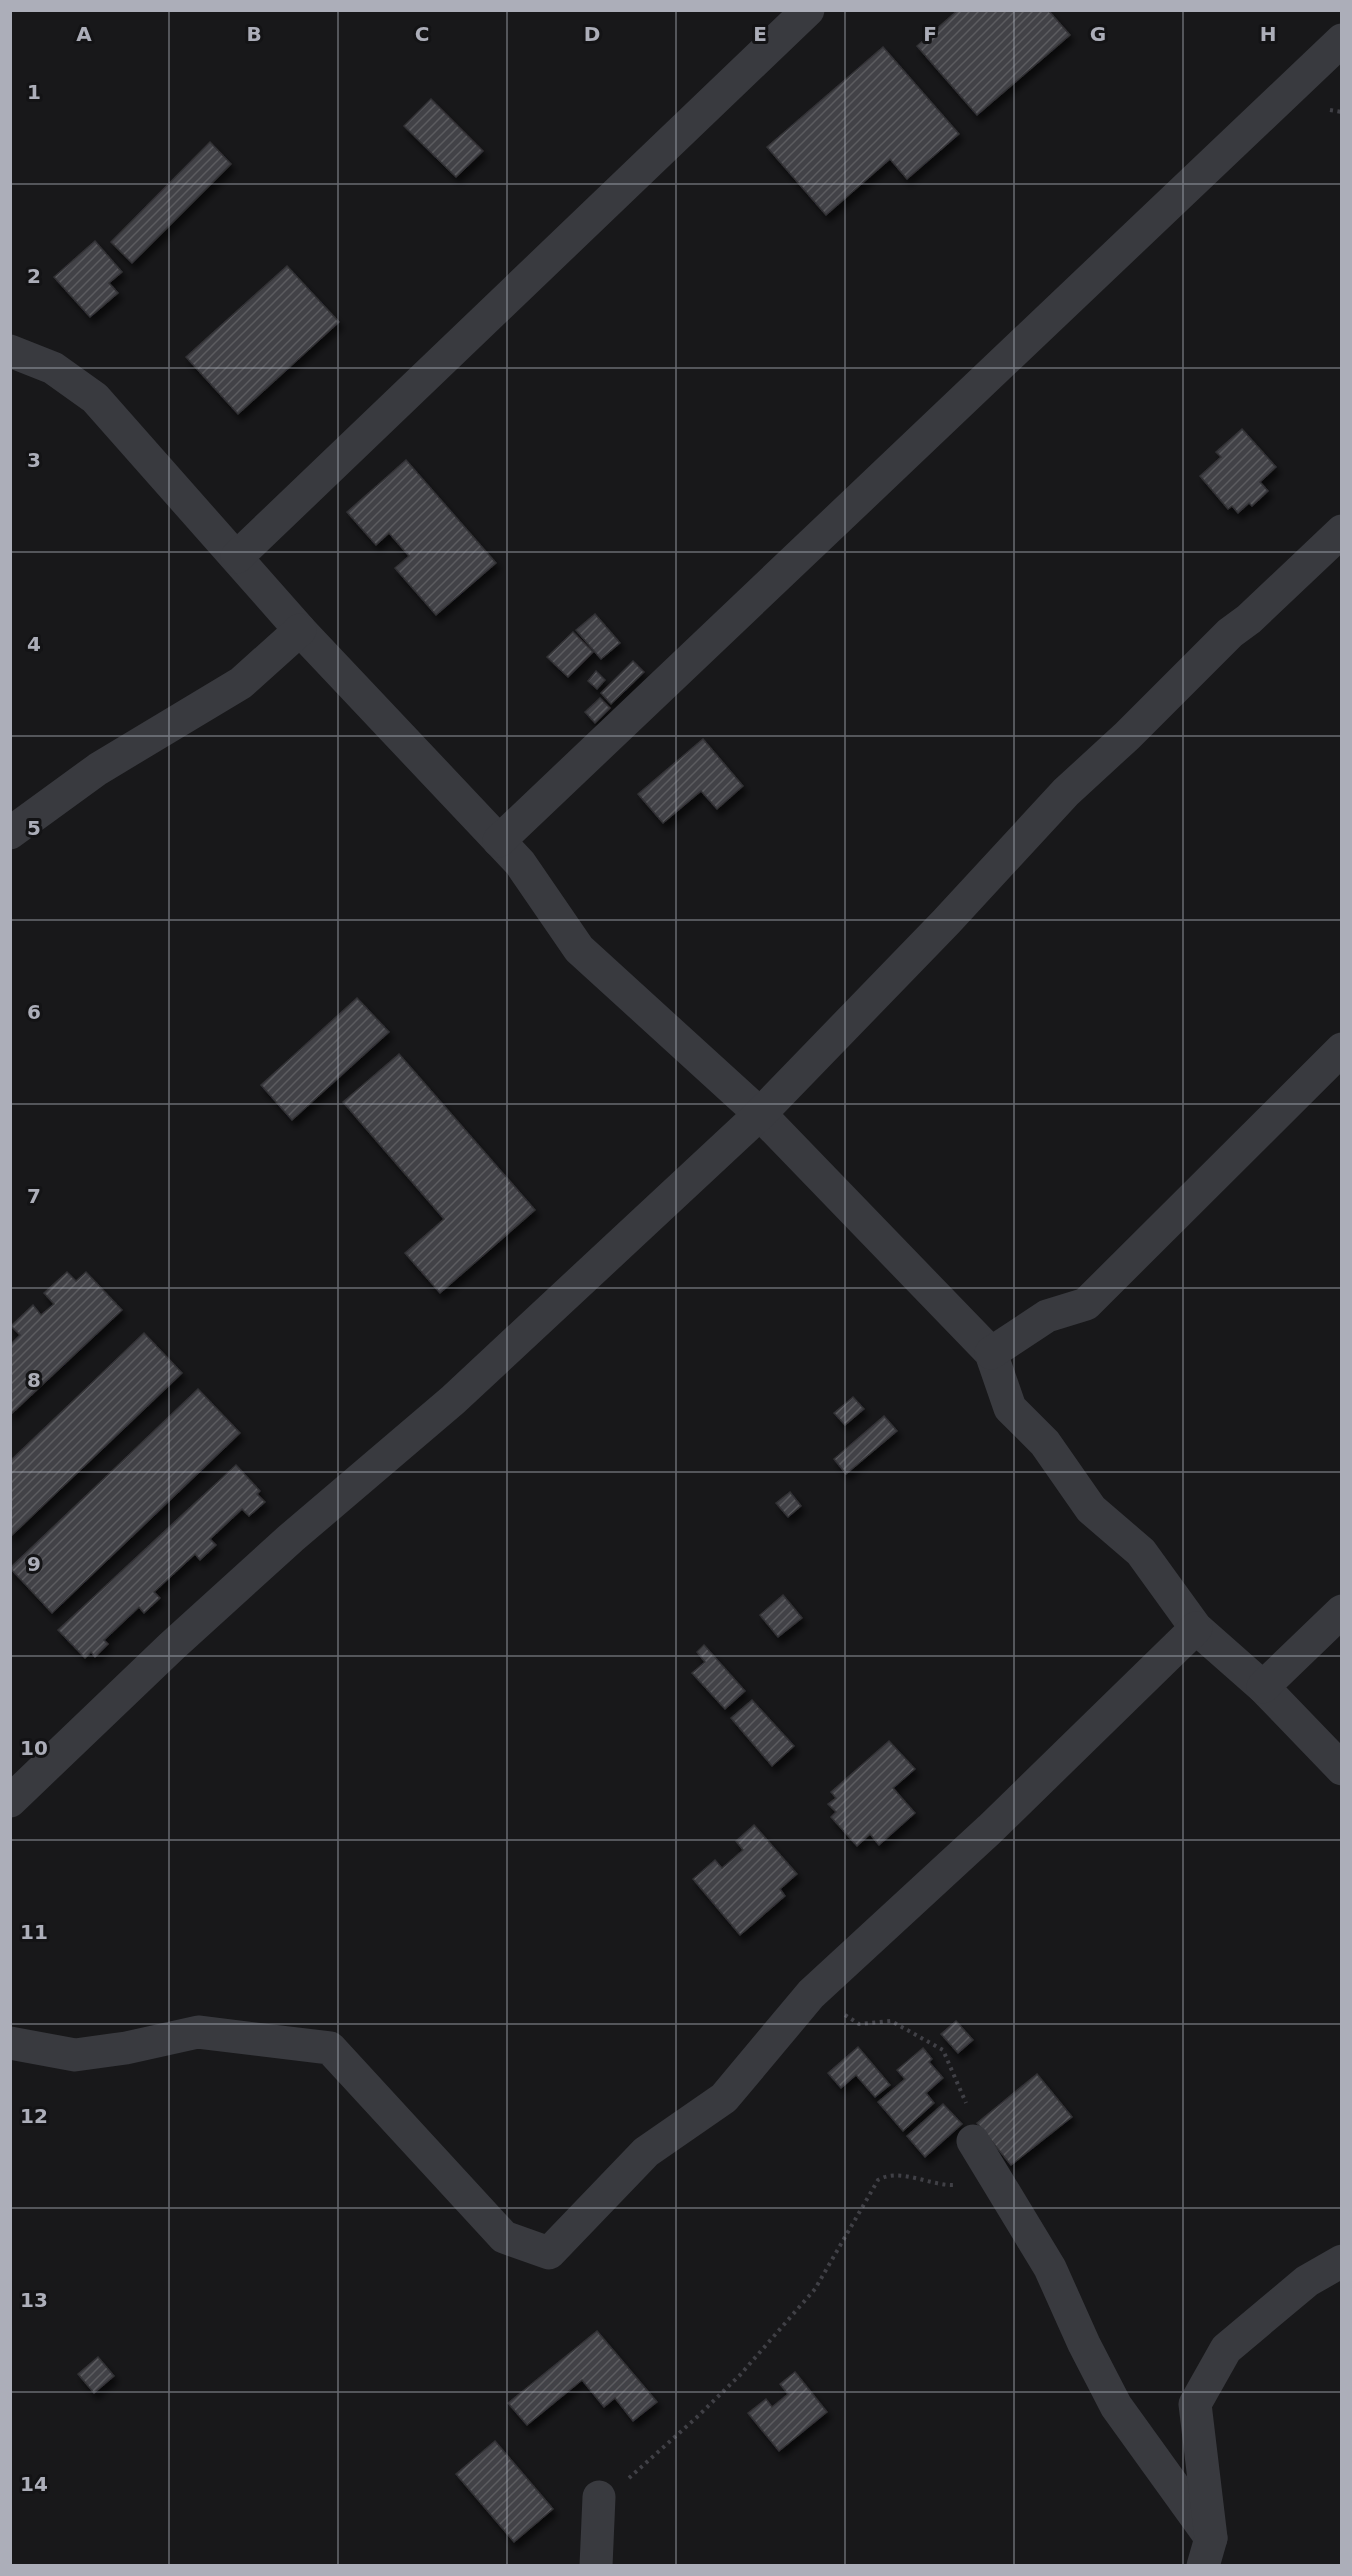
<svg xmlns="http://www.w3.org/2000/svg" width="1352" height="2576" font-family="'DejaVu Sans',sans-serif">
<style>
.building{fill:url(#building-hatch);stroke:#333236;stroke-width:1.5;filter:url(#shadow)}
.lines{fill:none;stroke-linecap:round;stroke-linejoin:round}
.path{stroke:#404046;stroke-width:4;stroke-dasharray:3 4.5;stroke-linecap:butt}
.minor{stroke:#393a3f;stroke-width:33}
.grid{fill:none;stroke:#acaeb9;stroke-width:1.5;stroke-opacity:0.55}
.grid-label{font-size:20px;text-anchor:middle;font-weight:bold;fill:#acaeb9;stroke:#131315;stroke-width:6;stroke-linejoin:round;paint-order:stroke}
</style>
<defs>
<pattern id="building-hatch" width="6" height="6" patternUnits="userSpaceOnUse" patternTransform="scale(1.5)"><rect width="6" height="6" fill="#434347"/><path d="M-1 1l2-2M0 6l6-6M5 7l2-2" fill="none" stroke="#5b5c5f"/></pattern>
<filter id="shadow"><feDropShadow dx="3.5" dy="6" stdDeviation="3" flood-color="#0009"/></filter>
</defs>
<rect width="100%" height="100%" fill="#18181a"/>
<g class="building">
<path d="M958,10H1048L1070,35L977,115L917,46Z"/>
<path d="M883,47L959,134L907,179L890,159L826,215L767,147Z"/>
<path d="M431,99L483,151L456,177L404,126Z"/>
<path d="M210,142L231,164L132,263L111,242Z"/>
<path d="M95,241L122,272L109,283L118,293L90,317L54,277Z"/>
<path d="M287,266L339,322L238,414L186,357Z"/>
<path d="M1242,429L1276,467L1260,482L1268,491L1252,506L1249,503L1238,513L1232,506L1228,509L1200,476L1221,457L1216,452Z"/>
<path d="M406,460L496,563L436,615L395,568L409,556L389,533L376,545L347,512Z"/>
<path d="M595,614L620,643L601,659L576,630Z"/>
<path d="M573,632L593,652L568,677L547,657Z"/>
<path d="M633,661L644,672L611,704L601,693Z"/>
<path d="M596,671L605,680L597,689L588,681Z"/>
<path d="M600,698L610,708L595,723L585,712Z"/>
<path d="M703,739L743,786L717,809L701,791L663,823L638,794Z"/>
<path d="M357,998L389,1032L292,1120L261,1085Z"/>
<path d="M399,1054L535,1210L440,1293L405,1253L444,1219L343,1102Z"/>
<path d="M67,1272L76,1281L86,1272L122,1310L10,1415V1345L20,1335L11,1326L33,1305L41,1315L54,1304L44,1293Z"/>
<path d="M144,1333L182,1373L10,1537V1461Z"/>
<path d="M198,1389L240,1433L52,1613L10,1568Z"/>
<path d="M853,1397L864,1409L845,1425L834,1413Z"/>
<path d="M884,1416L897,1431L846,1474L834,1459Z"/>
<path d="M236,1465L260,1491L257,1494L265,1502L249,1516L242,1509L210,1539L216,1545L200,1560L195,1554L154,1592L160,1598L144,1613L139,1607L104,1640L108,1644L95,1657L91,1652L85,1658L58,1630Z"/>
<path d="M790,1492L801,1506L788,1517L776,1503Z"/>
<path d="M783,1595L802,1618L778,1637L760,1615Z"/>
<path d="M704,1645L745,1691L725,1709L692,1673L705,1662L697,1652Z"/>
<path d="M752,1700L794,1746L772,1766L731,1718Z"/>
<path d="M889,1741L915,1769L893,1788L915,1813L879,1845L870,1834L857,1846L831,1817L836,1812L828,1804L836,1798L831,1792Z"/>
<path d="M754,1825L797,1874L780,1889L785,1896L740,1935L693,1879L715,1860L722,1868L743,1850L736,1841Z"/>
<path d="M956,2021L973,2040L958,2053L941,2034Z"/>
<path d="M858,2047L890,2085L875,2097L856,2075L841,2088L828,2073Z"/>
<path d="M923,2048L932,2059L929,2062L943,2078L926,2093L934,2103L903,2131L878,2102L905,2079L897,2070Z"/>
<path d="M1037,2074L1072,2117L1011,2165L977,2123Z"/>
<path d="M943,2104L962,2124L925,2157L907,2136Z"/>
<path d="M597,2331L657,2402L633,2421L615,2398L604,2407L582,2380L527,2425L508,2403Z"/>
<path d="M98,2357L114,2376L94,2393L78,2374Z"/>
<path d="M795,2372L827,2412L779,2451L748,2413L766,2399L772,2407L788,2394L780,2384Z"/>
<path d="M495,2441L553,2509L514,2542L456,2474Z"/>
</g>
<g class="lines">
<g class="path">
<path d="M1330,110L1342,112"/>
<path d="M845,2015L859,2024L891,2021L943,2050L966,2103"/>
<path d="M629,2478L697,2417L740,2375L815,2289L878,2180C900,2167 930,2186 954,2185"/>
</g>
<g class="minor">
<path d="M10,351L53,368L95,398L300,630L520,863L579,949L760,1114L991,1353L1010,1408L1045,1443L1091,1509L1141,1552L1196,1628L1263,1687L1342,1769"/>
<path d="M237,557L808,10"/>
<path d="M10,833L98,769L241,683L300,630"/>
<path d="M499,841L1342,40"/>
<path d="M991,1353L1047,1316L1086,1304L1342,1049"/>
<path d="M1263,1687L1342,1611"/>
<path d="M10,1801L172,1646L291,1538L453,1400L760,1114L946,922L1066,792L1127,736L1230,633L1249,619L1342,531"/>
<path d="M10,2043L75,2055L126,2048L198,2032L330,2048L504,2237L549,2253L646,2152L724,2098L811,1994L990,1829L1196,1628"/>
<path d="M973,2141L1050,2268L1084,2344L1116,2406L1211,2538"/>
<path d="M596,2566L599,2497"/>
<path d="M1203,2566L1211,2538L1195,2404L1226,2349L1307,2281L1342,2261"/>
</g>
</g>
<path class="grid" d="M169,10V2566M338,10V2566M507,10V2566M676,10V2566M845,10V2566M1014,10V2566M1183,10V2566M10,184H1342M10,368H1342M10,552H1342M10,736H1342M10,920H1342M10,1104H1342M10,1288H1342M10,1472H1342M10,1656H1342M10,1840H1342M10,2024H1342M10,2208H1342M10,2392H1342"/>
<g class="grid-label">
<text x="84" y="41">A</text>
<text x="254" y="41">B</text>
<text x="422" y="41">C</text>
<text x="592" y="41">D</text>
<text x="760" y="41">E</text>
<text x="930" y="41">F</text>
<text x="1098" y="41">G</text>
<text x="1268" y="41">H</text>
<text x="34" y="99">1</text>
<text x="34" y="283">2</text>
<text x="34" y="467">3</text>
<text x="34" y="651">4</text>
<text x="34" y="835">5</text>
<text x="34" y="1019">6</text>
<text x="34" y="1203">7</text>
<text x="34" y="1387">8</text>
<text x="34" y="1571">9</text>
<text x="34" y="1755">10</text>
<text x="34" y="1939">11</text>
<text x="34" y="2123">12</text>
<text x="34" y="2307">13</text>
<text x="34" y="2491">14</text>
</g>
<rect width="1352" height="2576" fill="none" stroke="#acaeb9" stroke-width="24"/>
</svg>
